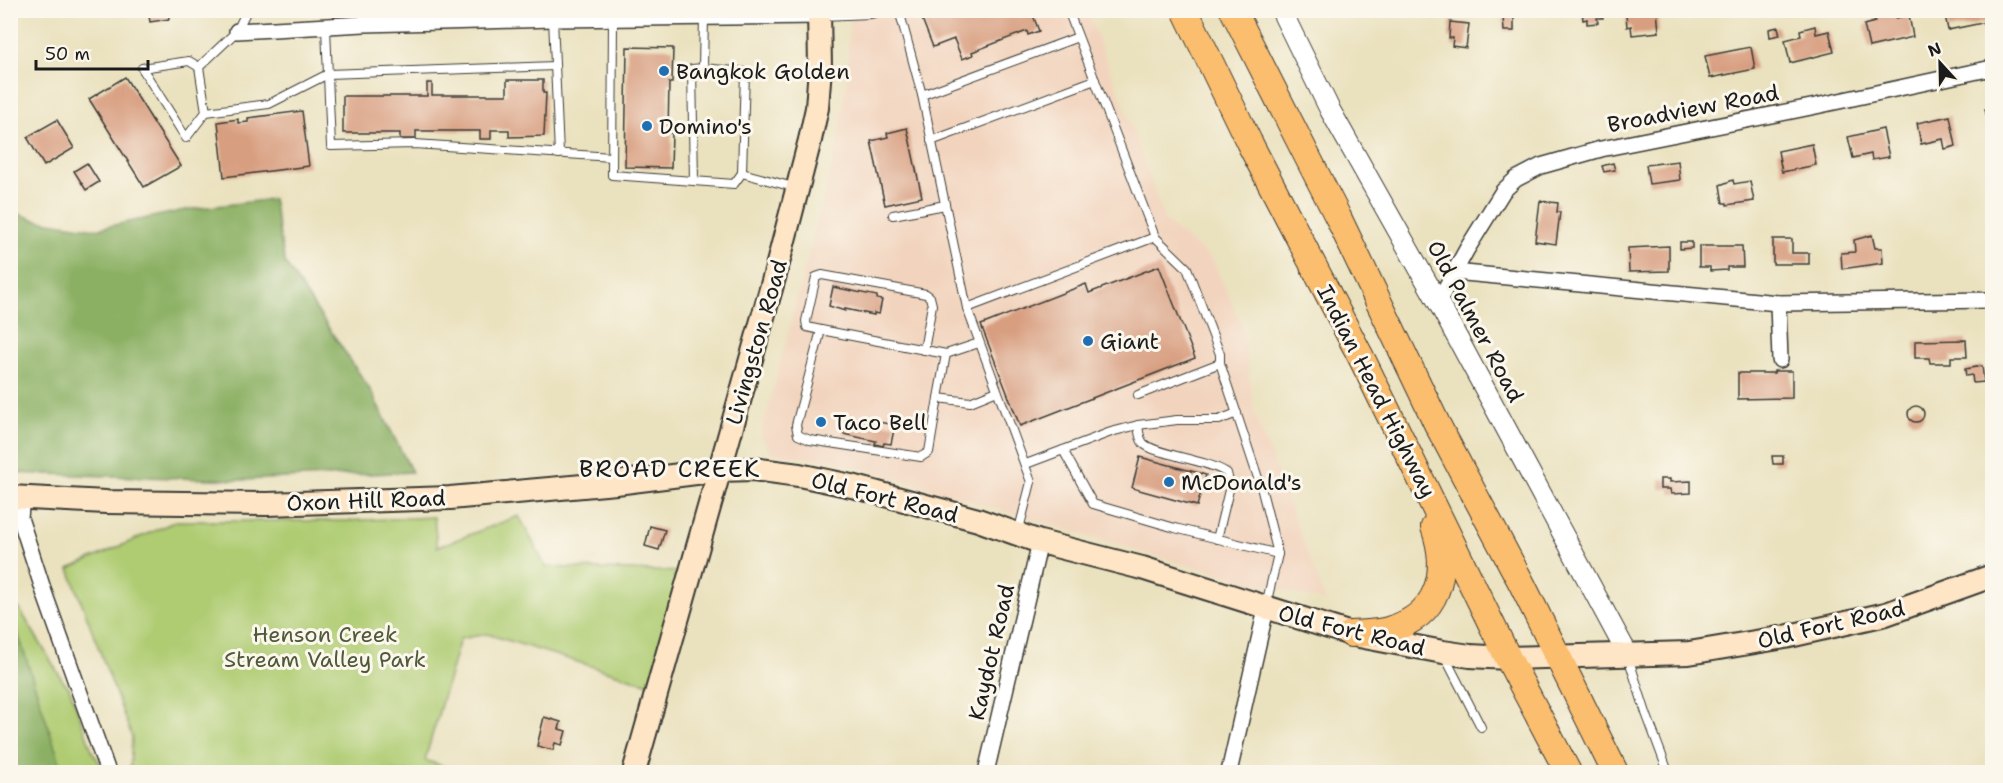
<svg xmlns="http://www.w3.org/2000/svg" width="2003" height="783" font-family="'Shantell Sans',sans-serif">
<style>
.built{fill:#f2d4be}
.green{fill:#afcc72;stroke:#667447;stroke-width:1.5}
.forest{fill:#8bb064;stroke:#546640;stroke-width:1.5}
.building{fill:#d89e80}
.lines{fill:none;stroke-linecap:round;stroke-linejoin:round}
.service-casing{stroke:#3b3a34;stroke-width:10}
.minor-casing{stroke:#3b3a34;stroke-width:18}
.tertiary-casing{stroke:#3b3a34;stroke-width:22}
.secondary-casing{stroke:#3b3a34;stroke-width:26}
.trunk-casing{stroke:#3b3a34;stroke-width:28}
.service{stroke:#fff;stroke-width:8}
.minor{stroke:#fff;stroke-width:15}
.tertiary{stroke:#fff;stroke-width:20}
.secondary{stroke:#fde5c5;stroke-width:22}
.trunk{stroke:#fbbd6e;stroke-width:26}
.poi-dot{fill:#1f6fb2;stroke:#fbf7ec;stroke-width:2}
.labels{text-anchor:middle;stroke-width:6;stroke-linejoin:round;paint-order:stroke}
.poi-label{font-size:22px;fill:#1c1c1c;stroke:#fbf7ec;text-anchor:start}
.street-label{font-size:22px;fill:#1c1c1c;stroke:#fbf7ec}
.park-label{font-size:22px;fill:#4f5a3a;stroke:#fbf7ec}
.neighbourhood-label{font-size:24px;letter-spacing:1.5px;fill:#1c1c1c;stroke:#fbf7ec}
</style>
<rect width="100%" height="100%" fill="#fbf7ec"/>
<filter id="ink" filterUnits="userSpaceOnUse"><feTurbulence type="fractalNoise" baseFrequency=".0167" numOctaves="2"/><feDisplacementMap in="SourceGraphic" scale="12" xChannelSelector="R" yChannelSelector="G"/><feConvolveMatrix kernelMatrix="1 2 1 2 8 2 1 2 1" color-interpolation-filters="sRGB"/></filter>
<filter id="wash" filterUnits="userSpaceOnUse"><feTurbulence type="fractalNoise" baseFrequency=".008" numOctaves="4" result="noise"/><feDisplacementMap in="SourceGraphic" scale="24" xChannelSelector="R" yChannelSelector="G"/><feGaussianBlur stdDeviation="1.35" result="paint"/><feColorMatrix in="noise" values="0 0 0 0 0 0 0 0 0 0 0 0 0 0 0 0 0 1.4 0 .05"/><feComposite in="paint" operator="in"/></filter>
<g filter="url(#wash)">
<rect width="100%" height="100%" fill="#eae1be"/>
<path class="built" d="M849,11H1087L1124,106L1165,221L1213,260L1243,330L1254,411L1326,602L1169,560L835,461L771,453L761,436L837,146L846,86L850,20Z"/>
<g class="green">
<path d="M519,516L546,567L683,572L649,684L487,634L460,639L425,760L461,772H130L132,737L69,569L176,521H343L434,517L437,547Z"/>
<path d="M19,608L63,681L69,687L93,753L106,772H11V613Z"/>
</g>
<g class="forest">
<path d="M273,199L285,263L369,388L412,472L242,480L11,473V211L36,220L96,229L185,210Z"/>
<path d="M10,612H11L63,772H11Z"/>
</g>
<g id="blocks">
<g class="building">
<path d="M148,10H168L169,19L150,22Z"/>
<path d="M943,10H1031L1039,31L1028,35L1027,31L972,52L973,55L962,59L954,39L933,47L922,19Z"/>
<path d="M1582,10H1602L1603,18H1597L1598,23L1587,24V19L1583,20Z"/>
<path d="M1618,10H1657L1659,32L1632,35L1631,26L1627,27L1626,15H1619Z"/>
<path d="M1880,10H1894L1896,18L1909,15L1913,37L1869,47L1864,25L1875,22L1873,12Z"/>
<path d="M1944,10H1991L1992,21L1948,30Z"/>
<path d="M1514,15V31H1504L1503,16Z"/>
<path d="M1450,22L1469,24L1466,48L1452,46L1453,38H1449Z"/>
<path d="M1815,26L1816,34L1829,31L1834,52L1790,63L1785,40L1801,36L1800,30Z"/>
<path d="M1778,27L1780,35L1770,37L1769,29Z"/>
<path d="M627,47L673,48L672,83H669L668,133H672L671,168L625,167Z"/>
<path d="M1751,47L1755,69L1710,78L1705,56Z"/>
<path d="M125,77L181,166L144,187L89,99Z"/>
<path d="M507,80H543V93H546L544,136L509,137V130H491V139H480V131H416V139H400V133H343V96H427V83H432V95H507Z"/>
<path d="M1992,107V129L1990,130L1985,109Z"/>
<path d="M302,111L309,166L224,177L218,122L238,119V123L248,122V118Z"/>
<path d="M1950,116L1956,146L1945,149L1943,139L1921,144L1917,123Z"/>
<path d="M57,120L74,148L44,166L27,137Z"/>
<path d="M907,128L922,197L885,205L871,141L888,137L887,133Z"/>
<path d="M1883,129L1889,157L1872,160L1871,154L1853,158L1848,137Z"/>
<path d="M1812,144L1816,165L1782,172L1778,151Z"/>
<path d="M1678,161L1680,180L1649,184L1646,165Z"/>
<path d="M87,163L99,182L86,190L74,171Z"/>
<path d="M1613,163L1615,170L1604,172L1602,166Z"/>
<path d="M1733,180L1734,184L1750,181L1754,201L1727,205V203H1723L1720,185Z"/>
<path d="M1540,201L1558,203L1557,212H1560L1556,244L1535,241Z"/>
<path d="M1872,235L1875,248H1882L1883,263L1842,269L1841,253L1855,252L1854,240Z"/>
<path d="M1773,239H1792V253H1809V264H1773Z"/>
<path d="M1680,242H1692V248L1680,249Z"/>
<path d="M1669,246V271L1629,272L1628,248Z"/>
<path d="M1699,246H1742L1743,267H1727V270L1710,271V267H1699Z"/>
<path d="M1159,266L1195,358L1020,426L981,325L1086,284L1089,293Z"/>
<path d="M833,287L877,296V299L882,300L879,314L874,313V315L845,309V311L829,306Z"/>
<path d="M1966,340L1967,357H1951V363H1930L1929,358H1915V341Z"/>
<path d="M1982,366L1984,382L1973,383L1972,375L1966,376L1965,369Z"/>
<path d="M1774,371H1792V398L1738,399V373H1774Z"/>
<circle cx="1916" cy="414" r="8"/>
<path d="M846,416L895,425L891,444L884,443L883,446L875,444L876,441L843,434Z"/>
<path d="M1772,456H1783V464H1773Z"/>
<path d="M1140,457L1206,475L1197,506L1132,488Z"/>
<path d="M1660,479H1670V482L1691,481V493L1671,494L1670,489H1660Z"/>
<path d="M650,526L665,530L659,550L645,546Z"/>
<path d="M544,717L561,722L559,729L566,731L562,745L555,743L553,750L537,746Z"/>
</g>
</g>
</g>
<g filter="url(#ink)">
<use href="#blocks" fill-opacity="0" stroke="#3b3a34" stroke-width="1.5"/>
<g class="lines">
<g class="service-casing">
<g id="service">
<path d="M247,10L237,31L199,67L206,112L269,104L328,74L555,66"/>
<path d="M363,10L364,24"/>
<path d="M899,10L922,95L967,308L1031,482L1018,533"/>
<path d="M1068,10L1155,237L1187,268L1220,354V363L1261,487L1278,554L1266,605"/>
<path d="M821,16L871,14L885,10"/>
<path d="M553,19L559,154"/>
<path d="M613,19L612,175L734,184L742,173L797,188"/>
<path d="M326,28L331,146L415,144L612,157"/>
<path d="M199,67L189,61L142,68L186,138L206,112"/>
<path d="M703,68L745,72L742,173"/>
<path d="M922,95L1078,37"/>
<path d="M931,141L1095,80"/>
<path d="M694,181L692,69L703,68L704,17"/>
<path d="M893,215L945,205"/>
<path d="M967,308L1155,237"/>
<path d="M821,330L946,354L979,343"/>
<path d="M924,350L932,305L930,297L926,294L822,275L816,277L806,321L807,327L821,330L796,425L798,435L810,440L921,457L929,452L938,398L970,402L997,391"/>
<path d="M1138,395L1220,363"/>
<path d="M938,398L946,354"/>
<path d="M1138,425C1139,431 1139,438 1143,443C1154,455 1207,459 1227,473L1230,486L1217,539"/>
<path d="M1063,450L1093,504L1175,528L1278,554"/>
<path d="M1026,464L1111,432L1138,425L1177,420H1219L1237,413"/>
<path d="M1445,657L1481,727"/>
<path d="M1628,657L1646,713L1668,772"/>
</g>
</g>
<g class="minor-casing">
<g id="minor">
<path d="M237,31L364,24L553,19L820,16"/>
<path d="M1454,272L1778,303L1992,300"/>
<path d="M1438,302L1467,249L1503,191L1516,179L1541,166L1601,149L1816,106L1992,68"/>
<path d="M1778,303L1780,360"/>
<path d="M22,497L20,518L45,595L108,772"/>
<path d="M986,772L1040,542"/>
<path d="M1229,772L1266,609"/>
</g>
</g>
<g class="tertiary-casing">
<path id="tertiary" d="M1281,10L1330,110L1438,302L1628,655"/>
</g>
<g class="secondary-casing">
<g id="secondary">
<path d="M10,497L106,502L267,504L450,498L616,483L720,470L753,469L799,475L856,487L978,520L1040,542L1142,568L1354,635L1443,652L1470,656L1508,658L1689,653L1785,637L1886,614L1992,576"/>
<path d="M634,772L776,271L810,140L817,108L820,67L819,10"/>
</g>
</g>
<g class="trunk-casing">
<g id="trunk">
<path d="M1185,10L1249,142L1363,361L1508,658L1568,772"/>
<path d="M1233,10L1338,217L1437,424L1522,584L1615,772"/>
<path d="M1351,634C1363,633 1376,633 1388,630C1439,616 1450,573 1434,527"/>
</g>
</g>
<use href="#service" class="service"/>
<use href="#minor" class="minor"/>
<use href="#tertiary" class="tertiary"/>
<use href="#secondary" class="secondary"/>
<use href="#trunk" class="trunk"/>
</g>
</g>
<g class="poi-dot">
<circle cx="664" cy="71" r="6"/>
<circle cx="647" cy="126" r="6"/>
<circle cx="1088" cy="341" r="6"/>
<circle cx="821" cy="422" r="6"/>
<circle cx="1169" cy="482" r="6"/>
</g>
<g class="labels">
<g class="poi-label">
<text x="676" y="79">Bangkok Golden</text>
<text x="659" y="134">Domino's</text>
<text x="1100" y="349">Giant</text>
<text x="833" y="430">Taco Bell</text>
<text x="1181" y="490">McDonald's</text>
</g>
<g class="street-label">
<text transform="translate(1693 108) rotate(-11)" y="8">Broadview Road</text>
<text transform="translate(1476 321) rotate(62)" y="8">Old Palmer Road</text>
<text transform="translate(756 342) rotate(-74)" y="8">Livingston Road</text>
<text transform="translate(1377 391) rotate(63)" y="8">Indian Head Highway</text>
<text transform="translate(885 497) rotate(14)" y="8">Old Fort Road</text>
<text transform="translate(366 500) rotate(-2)" y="8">Oxon Hill Road</text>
<text transform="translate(1831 624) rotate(-13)" y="8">Old Fort Road</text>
<text transform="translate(1352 630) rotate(14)" y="8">Old Fort Road</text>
<text transform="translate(991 652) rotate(-77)" y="8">Kaydot Road</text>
</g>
<g class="park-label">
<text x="325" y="642">Henson Creek<tspan x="325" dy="25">Stream Valley Park</tspan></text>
</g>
<g class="neighbourhood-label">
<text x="670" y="477">BROAD CREEK</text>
</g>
</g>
<rect width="2003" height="783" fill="none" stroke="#fbf7ec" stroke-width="36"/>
<g transform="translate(1940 63) rotate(338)" stroke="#fbf7ec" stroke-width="4.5" paint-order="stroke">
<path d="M0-4.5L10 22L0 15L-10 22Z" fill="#1c1c1c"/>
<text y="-9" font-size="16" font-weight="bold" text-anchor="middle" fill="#1c1c1c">N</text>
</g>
<path d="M36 60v9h112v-9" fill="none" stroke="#1c1c1c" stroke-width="3"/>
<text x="45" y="60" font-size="18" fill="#1c1c1c" stroke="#fbf7ec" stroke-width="4.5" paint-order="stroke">50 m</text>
</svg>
